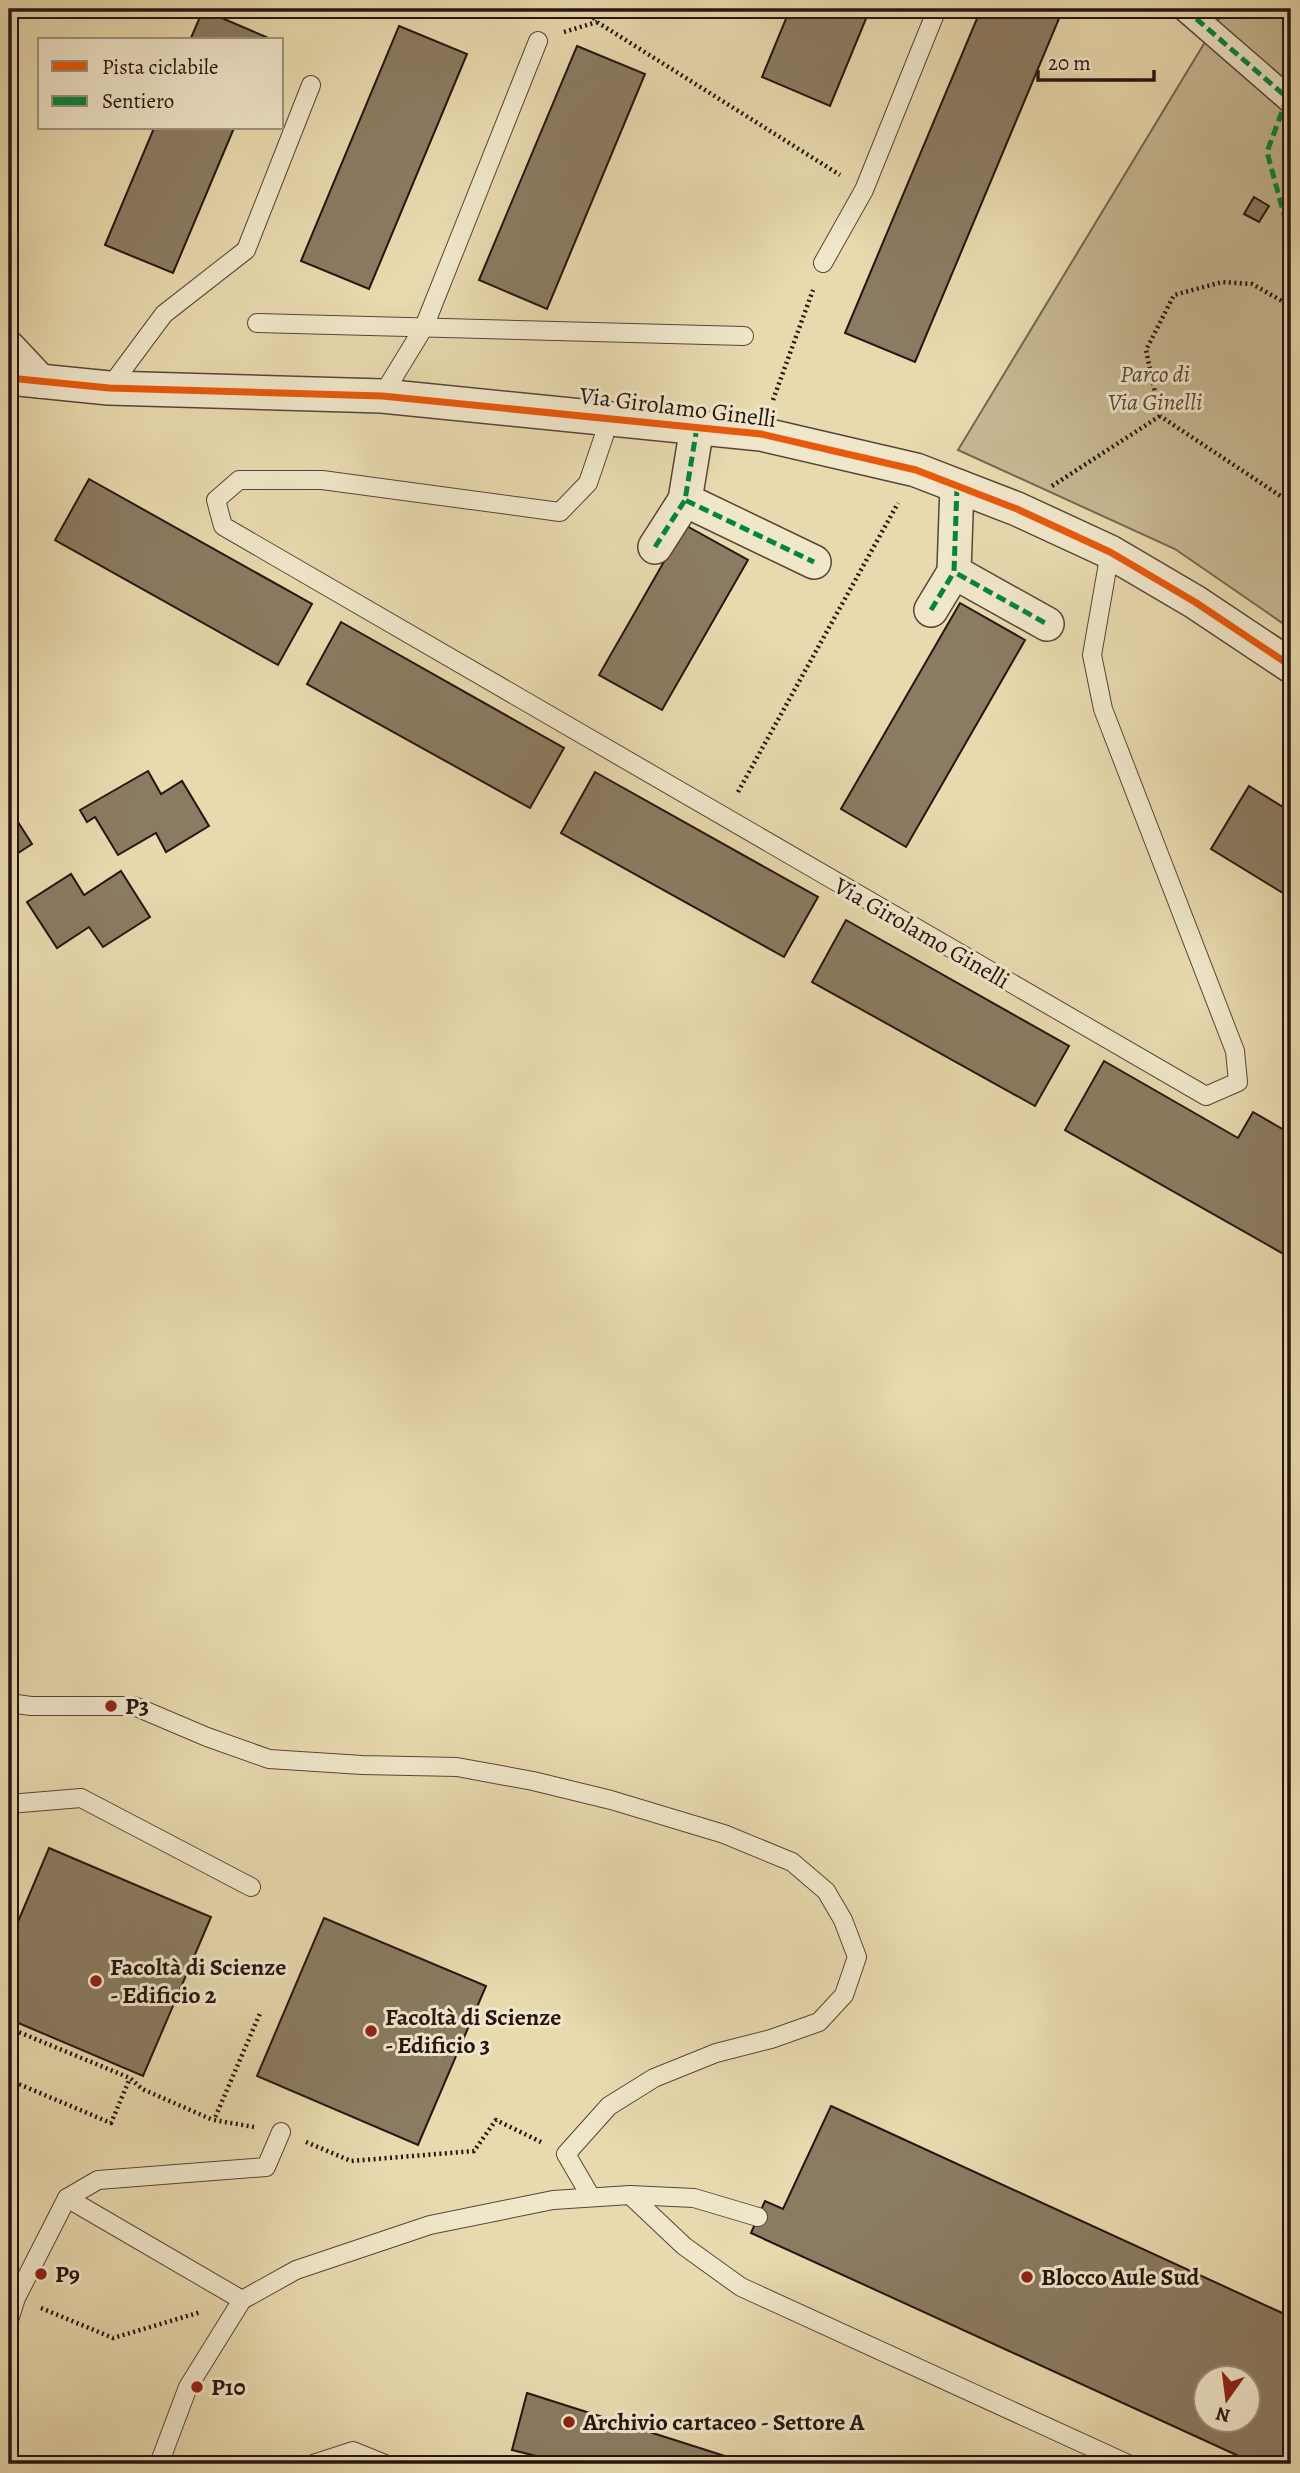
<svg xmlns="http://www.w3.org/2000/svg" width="1300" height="2473" font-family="Alegreya,serif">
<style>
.green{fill:#c7b893;stroke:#766652;stroke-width:2}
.building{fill:#8b7b62;stroke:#261510;stroke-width:2;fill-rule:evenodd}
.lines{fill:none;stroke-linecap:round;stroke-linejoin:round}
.service-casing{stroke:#564638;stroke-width:20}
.pedestrian-casing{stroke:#564638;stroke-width:27}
.minor-casing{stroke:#564638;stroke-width:36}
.path{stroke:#261510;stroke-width:4.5;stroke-dasharray:2 3.5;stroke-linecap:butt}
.service{stroke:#f0e6ca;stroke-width:18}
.pedestrian{stroke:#f0e6ca;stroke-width:24}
.minor{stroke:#f0e6ca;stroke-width:33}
.quiet{stroke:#00873e;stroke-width:5;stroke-dasharray:10 5;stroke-linecap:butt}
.cycleway-casing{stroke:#f0e6ca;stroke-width:11}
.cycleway{stroke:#e8590c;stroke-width:7}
.poi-dot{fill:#8f2418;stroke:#f0e6ca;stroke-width:2.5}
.labels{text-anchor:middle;stroke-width:6;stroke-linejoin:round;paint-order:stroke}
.park-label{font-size:24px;font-style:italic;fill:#564637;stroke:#f0e6ca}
.street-label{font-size:24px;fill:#261510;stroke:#f0e6ca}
.poi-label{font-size:24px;font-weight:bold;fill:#261510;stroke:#f0e6ca;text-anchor:start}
</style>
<rect width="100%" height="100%" fill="#e8d9ae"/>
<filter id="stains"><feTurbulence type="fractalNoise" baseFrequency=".00286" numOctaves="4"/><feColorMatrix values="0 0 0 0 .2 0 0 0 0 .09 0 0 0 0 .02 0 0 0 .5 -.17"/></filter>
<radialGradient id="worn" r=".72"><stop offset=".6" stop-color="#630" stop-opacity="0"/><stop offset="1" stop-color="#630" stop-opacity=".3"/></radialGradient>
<path class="green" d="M1225,9H1291V629L1175,549L958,450Z"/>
<g class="building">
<path d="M790,9H870L830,106L762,77Z"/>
<path d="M981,9H1063L915,362L845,333Z"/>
<path d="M203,10L271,39L270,40H190Z"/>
<path d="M399,26L467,54L369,289L301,261Z"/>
<path d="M577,46L645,74L547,309L479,280Z"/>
<path d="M154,128H234L173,273L105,245Z"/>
<path d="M1254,197L1269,206L1259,222L1244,214Z"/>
<path d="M89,479L312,604L278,665L55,540Z"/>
<path d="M685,525L748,560L662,710L599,675Z"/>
<path d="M960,603L1025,640L906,847L841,809Z"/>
<path d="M341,622L564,748L530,808L307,684Z"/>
<path d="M148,771L161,794L182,781L209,826L166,852L156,833L118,855L95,817L87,822L80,810Z"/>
<path d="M595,772L818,897L784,957L561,833Z"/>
<path d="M1249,786L1291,812V898L1211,849Z"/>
<path d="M9,808L32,844L9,859Z"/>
<path d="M121,871L150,917L103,947L89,927L57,948L27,902L71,874L84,895Z"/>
<path d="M846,920L1069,1046L1035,1106L812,982Z"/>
<path d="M1104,1061L1238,1138L1253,1112L1291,1134V1253L1289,1257L1065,1130Z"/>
<path d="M49,1848L211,1917L143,2076L9,2019V1943Z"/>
<path d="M324,1918L486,1986L418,2145L257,2076Z"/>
<path d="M831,2106L1291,2317V2464H1256L751,2233L765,2201L783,2209ZM1206,2378H1248V2420H1206Z"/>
<path d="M527,2393L750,2464H568L512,2450Z"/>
</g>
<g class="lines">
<g class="service-casing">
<g id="service">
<path d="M9,14L12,9"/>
<path d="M823,263L864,190L937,9"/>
<path d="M257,323L744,336"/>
<path d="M109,388L164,314L246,250L311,85"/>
<path d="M382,396L424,327L538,41"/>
<path d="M607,417L604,436L588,483L560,512L322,480H239L216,500L223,526L1206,1096L1238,1082L1235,1051L1103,709L1092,655L1110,552"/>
<path d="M9,1703L31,1706H134L207,1737L269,1759L362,1765L457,1767L533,1781L611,1800L724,1834L792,1862L826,1891L843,1920L857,1957L844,1995L819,2022L771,2039L716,2053L654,2078L609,2106L566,2154L591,2197"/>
<path d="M9,1804L81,1798L251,1887"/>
<path d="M630,2195L694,2198L758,2217"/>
<path d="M67,2198L242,2300"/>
<path d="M9,2320L16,2298L67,2198L98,2180L266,2167L281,2132"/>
<path d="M159,2464L188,2387L242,2300L296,2270L430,2225L553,2200L630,2195L684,2246L741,2287L1128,2464"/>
<path d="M313,2464L353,2451L385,2464"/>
</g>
</g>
<g class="pedestrian-casing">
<path id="pedestrian" d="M1185,9L1291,101"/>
</g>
<g class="minor-casing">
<g id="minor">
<path d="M9,348L40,381"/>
<path d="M9,378L109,388L382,396L761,434L916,470L1017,509L1110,552L1195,602L1291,666"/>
<path d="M697,427L685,500L814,562"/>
<path d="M957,486L954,572L1047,624"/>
<path d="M655,547L685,500"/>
<path d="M931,610L954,572"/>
</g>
</g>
<g class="path">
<path d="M587,9L597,22L840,175"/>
<path d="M564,32L597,22"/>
<path d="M1291,306L1252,284L1222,282L1174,295L1146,350L1160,416L1291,503"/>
<path d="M773,400L813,290"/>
<path d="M1052,486L1160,416"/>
<path d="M738,792L898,503"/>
<path d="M9,2042L16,2031L130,2078L142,2089L213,2120"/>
<path d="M9,2080L111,2123L130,2078"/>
<path d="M254,2127L214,2120L261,2011"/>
<path d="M306,2142L351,2161L474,2151L496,2120L541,2142"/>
<path d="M41,2308L113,2338L201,2312"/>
</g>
<use href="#service" class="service"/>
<use href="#pedestrian" class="pedestrian"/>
<use href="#minor" class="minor"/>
<g class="quiet">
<path d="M1185,9L1291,101"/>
<path d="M1287,98L1267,152L1289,233L1291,257"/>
<path d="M697,427L685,500L814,562"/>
<path d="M957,486L954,572L1047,624"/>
<path d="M655,547L685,500"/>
<path d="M931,610L954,572"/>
</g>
<g class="cycleway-casing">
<path id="cycleway" d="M9,378L109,388L382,396L761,434L916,470L1017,509L1110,552L1195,602L1291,666"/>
</g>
<use href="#cycleway" class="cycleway"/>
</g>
<g class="poi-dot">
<circle cx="111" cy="1706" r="7"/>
<circle cx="96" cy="1981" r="7"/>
<circle cx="371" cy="2031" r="7"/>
<circle cx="41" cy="2274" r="7"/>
<circle cx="1027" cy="2277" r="7"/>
<circle cx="197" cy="2387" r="7"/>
<circle cx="569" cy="2422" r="7"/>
</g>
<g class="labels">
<g class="park-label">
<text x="1155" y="382">Parco di<tspan x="1155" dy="28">Via Ginelli</tspan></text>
</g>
<g class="street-label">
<text transform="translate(678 407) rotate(7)" y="8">Via Girolamo Ginelli</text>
<text transform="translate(922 933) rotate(30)" y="8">Via Girolamo Ginelli</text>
</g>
<g class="poi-label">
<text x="125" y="1714">P3</text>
<text x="110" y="1975">Facoltà di Scienze<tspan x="110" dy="28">- Edificio 2</tspan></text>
<text x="385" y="2025">Facoltà di Scienze<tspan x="385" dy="28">- Edificio 3</tspan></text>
<text x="55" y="2282">P9</text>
<text x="1041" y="2285">Blocco Aule Sud</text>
<text x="211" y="2395">P10</text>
<text x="583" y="2430">Archivio cartaceo - Settore A</text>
</g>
</g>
<rect width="1300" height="2473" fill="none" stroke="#e8d9ae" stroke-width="35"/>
<rect x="10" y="10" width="1279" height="2452" fill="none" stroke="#261510" stroke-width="3.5"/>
<rect x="18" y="18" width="1265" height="2438" fill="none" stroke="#261510" stroke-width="2"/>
<rect x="38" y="38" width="245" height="91" fill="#f0e6ca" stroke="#9f9280" stroke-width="2"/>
<rect x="52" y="61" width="35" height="10" fill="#e8590c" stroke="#9f9280" stroke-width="2"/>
<text x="102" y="74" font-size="21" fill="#261510">Pista ciclabile</text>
<rect x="52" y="96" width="35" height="10" fill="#00873e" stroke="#9f9280" stroke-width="2"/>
<text x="102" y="108" font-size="21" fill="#261510">Sentiero</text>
<g transform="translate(1227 2399) rotate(194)"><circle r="33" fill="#f0e6ca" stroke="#9f9280" stroke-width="2"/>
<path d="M0-5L12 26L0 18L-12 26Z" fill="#8f2418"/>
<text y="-10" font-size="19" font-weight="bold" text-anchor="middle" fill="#261510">N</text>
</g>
<path d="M1038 70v10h116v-10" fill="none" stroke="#261510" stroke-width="3.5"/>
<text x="1048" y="70" font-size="21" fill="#261510" stroke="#f0e6ca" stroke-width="5" paint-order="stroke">20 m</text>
<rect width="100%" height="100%" filter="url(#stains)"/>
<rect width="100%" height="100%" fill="url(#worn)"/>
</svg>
